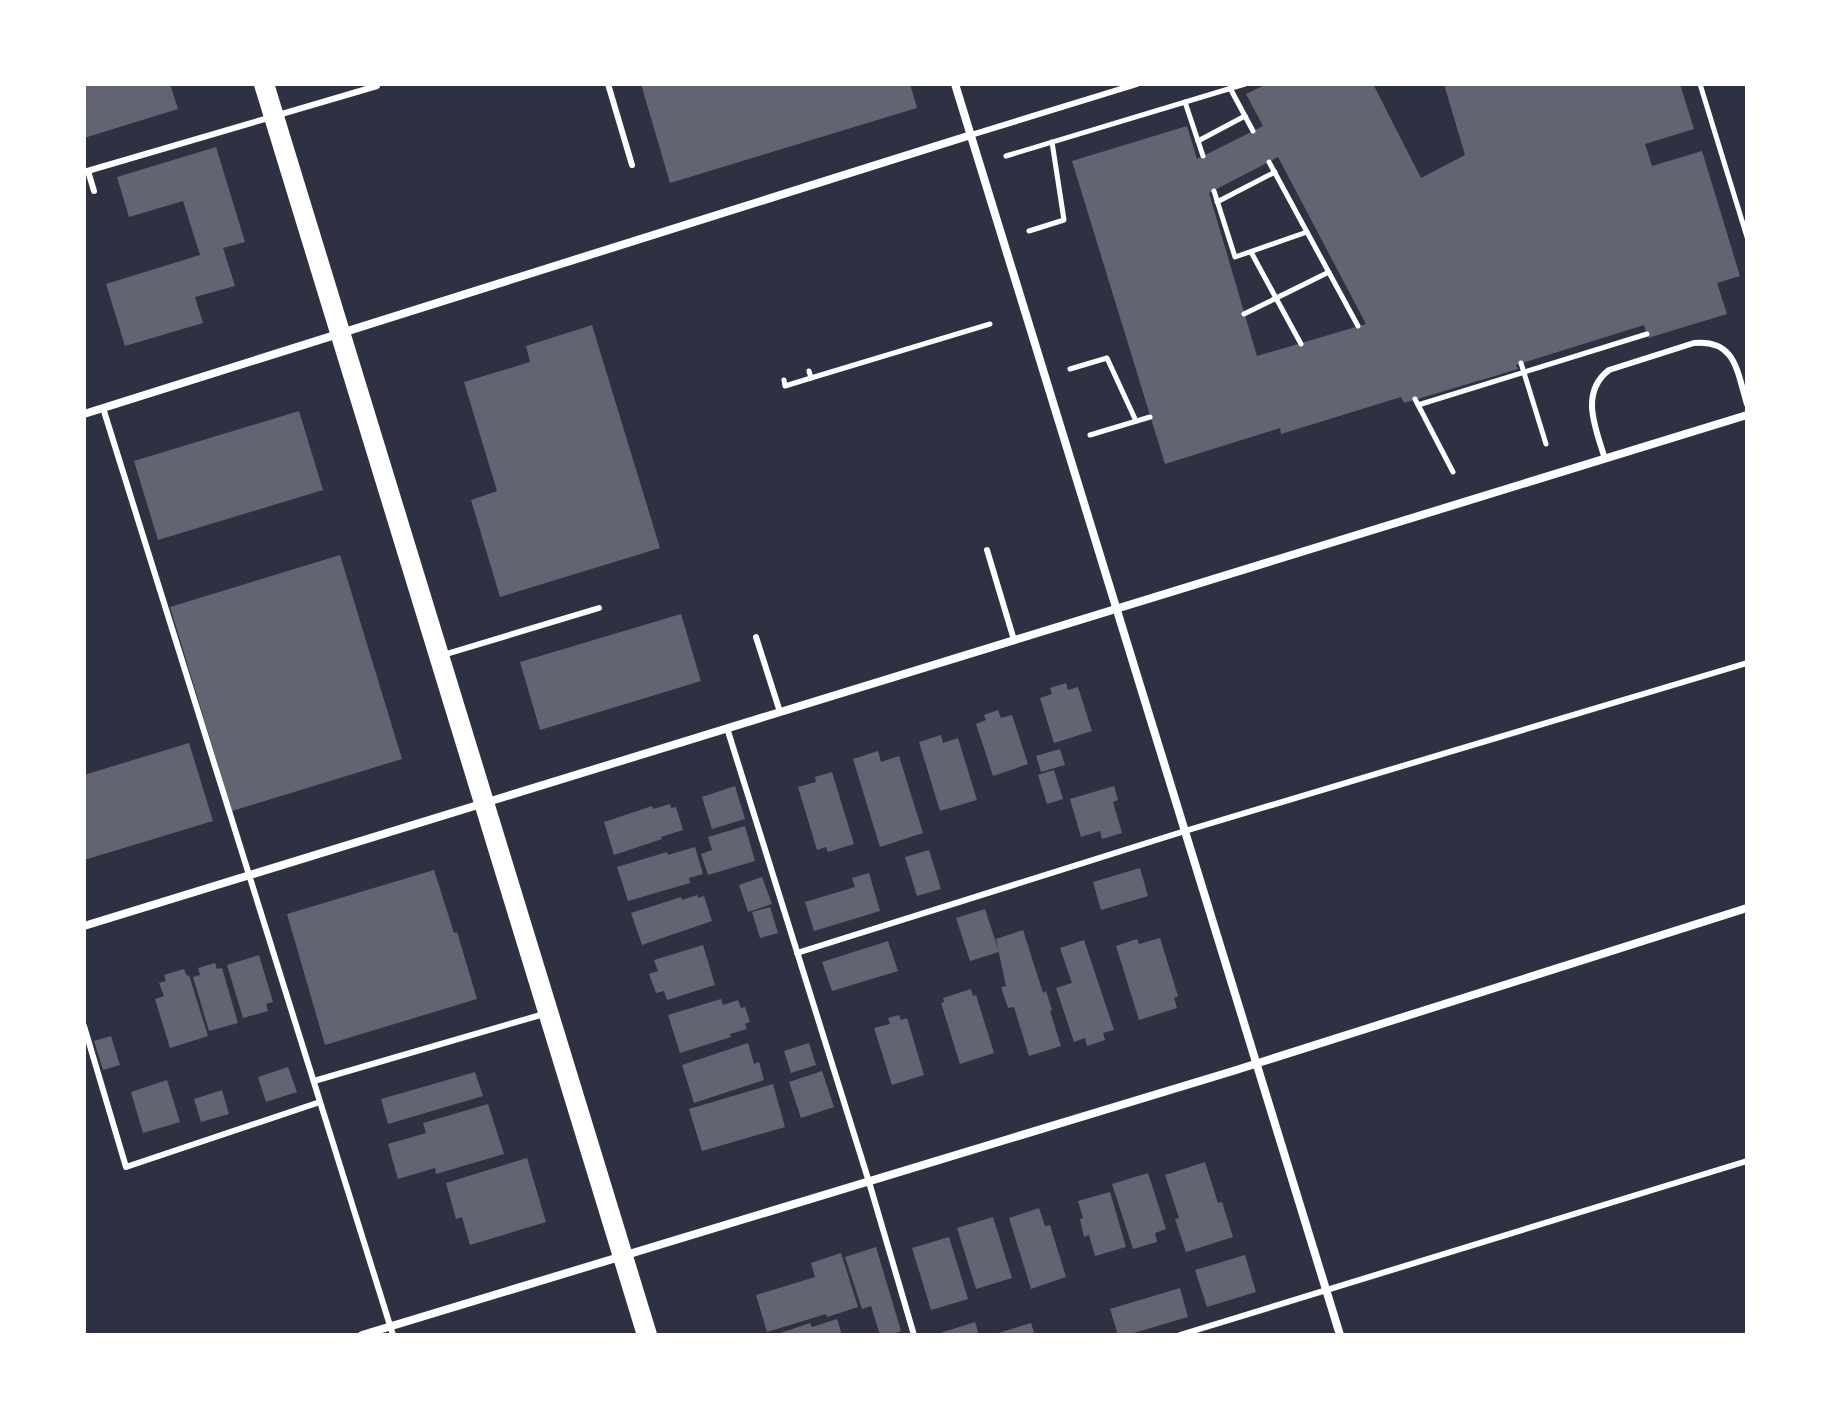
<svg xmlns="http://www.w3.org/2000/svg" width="1831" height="1419" font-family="'Fira Sans Condensed',sans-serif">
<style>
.building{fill:#626471;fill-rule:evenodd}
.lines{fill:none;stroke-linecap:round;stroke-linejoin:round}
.path{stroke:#fff;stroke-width:5}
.service{stroke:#fff;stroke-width:6}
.minor{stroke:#fff;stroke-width:8}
.primary{stroke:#fff;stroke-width:20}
</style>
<rect width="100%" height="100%" fill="#2d3142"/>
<g class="building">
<path d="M84,84H170L178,109L84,138Z"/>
<path d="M641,84H910L917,108L670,183Z"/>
<path d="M1267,84H1373L1421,178L1465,155L1444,84H1680L1694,129L1645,144L1652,166L1702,151L1740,276L1717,283L1727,314L1648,338L1644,325L1516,365L1518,369L1404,403L1401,397L1281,434L1280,428L1165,464L1072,161L1187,126L1197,159L1263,126L1246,94ZM1278,157L1366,324L1257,356L1209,193Z"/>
<path d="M216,147L245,242L223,248L235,286L195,297L203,323L125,346L106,284L200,255L183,201L129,217L117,177Z"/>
<path d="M592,325L660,548L500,597L471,500L497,491L464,382L530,362L526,346Z"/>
<path d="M299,411L323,490L158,540L134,461Z"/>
<path d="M340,555L402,759L232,811L170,607Z"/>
<path d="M681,614L701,681L540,730L520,662Z"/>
<path d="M1066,683L1068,690L1078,687L1092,731L1054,743L1040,698L1052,694L1050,688Z"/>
<path d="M998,710L1001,718L1012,715L1028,764L993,776L976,724L986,720L984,715Z"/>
<path d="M941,735L943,743L958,738L977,800L940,811L919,742Z"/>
<path d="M189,743L213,821L84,860V775Z"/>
<path d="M1060,749L1065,765L1041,772L1036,756Z"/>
<path d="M878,751L881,762L899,756L923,833L880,847L853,759Z"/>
<path d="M1054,770L1063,799L1047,804L1038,775Z"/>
<path d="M832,772L854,844L828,852L826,847L817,850L798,787L816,782L815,777Z"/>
<path d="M735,786L745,819L712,829L702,797Z"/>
<path d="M1114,786L1118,800L1113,802L1122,833L1102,839L1100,831L1081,837L1070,799Z"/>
<path d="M670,804L671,808L676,807L683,830L661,837L662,839L614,855L604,822L652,806L653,809Z"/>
<path d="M745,826L755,861L708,875L701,854L712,850L708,837Z"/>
<path d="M695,847L703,874L689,878L690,883L628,901L617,867L667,852L668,855Z"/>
<path d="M929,850L941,889L917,896L905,857Z"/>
<path d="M1140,868L1148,896L1101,910L1093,882Z"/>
<path d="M434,870L454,933L457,932L477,999L325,1045L287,914Z"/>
<path d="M869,873L880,911L814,931L805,902L855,887L852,878Z"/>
<path d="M762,877L772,904L748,912L739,885Z"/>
<path d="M697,895L698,898L704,896L712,921L642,945L631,913L681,897L682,900Z"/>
<path d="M770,907L778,933L760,938L752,912Z"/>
<path d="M985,909L999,952L970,961L956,918Z"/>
<path d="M1023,930L1043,993L1046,991L1052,1010L1050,1011L1061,1046L1029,1056L1014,1007L1008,1008L1001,987L1006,986L996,939Z"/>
<path d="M1160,938L1178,996L1174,998L1177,1008L1139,1020L1116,946L1137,939L1139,944Z"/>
<path d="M1084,940L1114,1030L1103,1033L1105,1040L1087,1046L1085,1038L1074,1042L1056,988L1072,983L1060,948Z"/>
<path d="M888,941L898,971L832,991L822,962Z"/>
<path d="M703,945L715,985L667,1000L664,991L656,993L649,974L658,971L654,960Z"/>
<path d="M259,955L273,1002L266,1004L268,1011L243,1018L227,965Z"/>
<path d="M215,963L217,969L222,968L238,1023L209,1031L193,977L200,975L198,968Z"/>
<path d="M184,969L187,976L189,975L208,1036L170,1048L155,999L164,996L159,983L166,981L164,975Z"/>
<path d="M971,989L973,996L976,995L994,1053L960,1064L941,1003L944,1002L943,998Z"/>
<path d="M721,999L723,1005L738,1000L741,1008L745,1007L750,1022L745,1024L747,1029L730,1034L731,1037L680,1053L668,1015Z"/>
<path d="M899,1015L901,1020L907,1018L924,1075L892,1085L874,1028L890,1024L888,1018Z"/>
<path d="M111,1036L120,1065L103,1070L94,1041Z"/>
<path d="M748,1043L754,1064L759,1062L764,1080L694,1103L682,1065Z"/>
<path d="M809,1043L816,1065L791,1073L784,1051Z"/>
<path d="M288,1067L297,1092L266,1102L258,1077Z"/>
<path d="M822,1071L834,1107L801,1118L789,1082Z"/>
<path d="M475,1072L483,1096L388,1124L381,1099Z"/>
<path d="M167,1080L180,1122L143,1133L131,1092Z"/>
<path d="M773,1084L785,1127L702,1151L689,1109Z"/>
<path d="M222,1090L229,1114L201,1122L194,1099Z"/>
<path d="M488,1104L504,1154L436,1174L435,1168L398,1179L388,1144L426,1133L423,1123Z"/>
<path d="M527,1158L546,1222L470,1245L462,1217L456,1219L446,1183Z"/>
<path d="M1205,1162L1218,1203L1222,1202L1233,1237L1186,1252L1175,1219L1179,1218L1165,1175Z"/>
<path d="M1148,1173L1166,1229L1155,1233L1157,1242L1133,1249L1112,1184Z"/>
<path d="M1110,1192L1126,1247L1095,1256L1089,1235L1084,1237L1080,1219L1083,1218L1078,1201Z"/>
<path d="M1039,1208L1045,1226L1050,1225L1066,1277L1031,1289L1009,1218Z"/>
<path d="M993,1217L1012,1278L976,1289L957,1228Z"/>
<path d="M949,1237L968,1299L931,1310L912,1248Z"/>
<path d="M876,1247L901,1331L891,1335H880L871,1306L862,1309L845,1257Z"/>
<path d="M841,1253L858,1307L827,1317L826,1314L767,1332L756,1295L815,1277L811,1263Z"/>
<path d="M1245,1255L1256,1292L1207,1307L1195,1270Z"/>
<path d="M1180,1288L1188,1317L1127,1335H1118L1110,1309Z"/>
<path d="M837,1319L842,1335H775L810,1323L812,1327Z"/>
<path d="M975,1322L979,1335H937V1334Z"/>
<path d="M1031,1323L1035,1335H996L995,1334Z"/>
</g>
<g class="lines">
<g class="path">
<path d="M1700,84L1747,237"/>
<path d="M1230,88L1253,131"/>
<path d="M1185,102L1203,156"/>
<path d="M1198,141L1245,116"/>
<path d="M1006,156L1245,84"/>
<path d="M1269,162L1358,326"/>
<path d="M1214,191L1235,257L1307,232"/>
<path d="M1217,202L1275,172"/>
<path d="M1029,231L1064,220L1052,142"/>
<path d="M1251,252L1301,344"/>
<path d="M1244,314L1329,272"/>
<path d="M1521,363L1546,444"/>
<path d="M1070,369L1107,358L1136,421"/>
<path d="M809,371L811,378L990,324"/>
<path d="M784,380L785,386L811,378"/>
<path d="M1415,399L1453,472"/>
<path d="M1418,405L1647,334"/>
<path d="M1090,435L1150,417"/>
</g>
<g class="service">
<path d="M608,84L632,165"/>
<path d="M971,135L1137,84"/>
<path d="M88,171L94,191"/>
<path d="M84,172L377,86"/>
<path d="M103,408L393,1335"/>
<path d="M1605,459C1596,429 1579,393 1609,370L1694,343C1736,339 1737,372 1747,404"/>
<path d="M987,550L1014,640"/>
<path d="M756,637L780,712"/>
<path d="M443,655L599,608"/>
<path d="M727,728L869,1182L914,1335"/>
<path d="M797,953L1185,831L1747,663"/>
<path d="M84,1026L126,1167L320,1102"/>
<path d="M314,1081L544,1014"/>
<path d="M1180,1335L1747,1161"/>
</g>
<g class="minor">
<path d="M955,84L1340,1335"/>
<path d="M84,414L971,135"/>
<path d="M84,926L1747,415"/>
<path d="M362,1335L1233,1071L1747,908"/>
</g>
<path class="primary" d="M264,84L647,1335"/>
</g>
<rect width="1831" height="1419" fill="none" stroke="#ffffff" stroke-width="172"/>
</svg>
